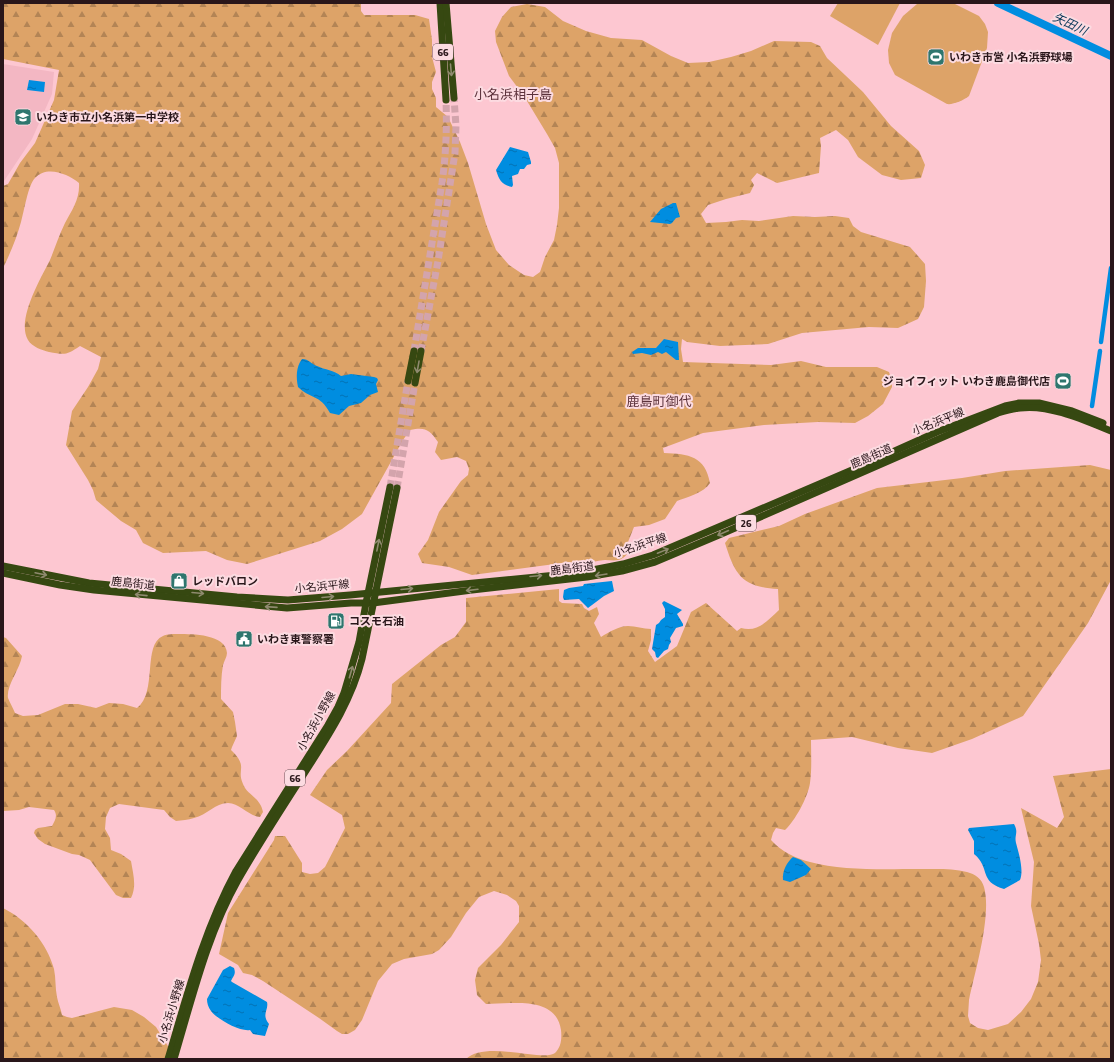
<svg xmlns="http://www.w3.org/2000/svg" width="1114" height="1062" font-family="'Titillium Web','Noto Sans JP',sans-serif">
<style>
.built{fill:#f3b7c3}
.grass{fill:#dda368}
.forest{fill:url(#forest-firs)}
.water{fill:url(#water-ripples)}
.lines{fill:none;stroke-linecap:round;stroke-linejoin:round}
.canal{stroke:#008de0;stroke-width:4.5}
.river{stroke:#008de0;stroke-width:8}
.major-tunnel{stroke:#d3a4ac;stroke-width:7;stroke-dasharray:7 3.5;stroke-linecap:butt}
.major{stroke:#364811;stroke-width:7}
.oneway{stroke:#8f8a6f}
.labels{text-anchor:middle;stroke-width:4;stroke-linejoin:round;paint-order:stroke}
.shield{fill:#fcdbe1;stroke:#685156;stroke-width:1}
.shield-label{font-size:10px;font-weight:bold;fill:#29161a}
.poi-label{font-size:11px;font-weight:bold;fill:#29161a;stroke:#fcdbe1;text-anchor:start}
.street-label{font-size:11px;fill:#29161a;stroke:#fcdbe1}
.water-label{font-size:12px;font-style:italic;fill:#0a3859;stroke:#fcdbe1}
.quarter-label{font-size:13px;fill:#5c323b;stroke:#fcdbe1}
</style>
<defs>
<pattern id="forest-firs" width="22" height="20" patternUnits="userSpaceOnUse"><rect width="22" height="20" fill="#dda368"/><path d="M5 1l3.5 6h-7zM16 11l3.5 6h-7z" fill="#b38455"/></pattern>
<pattern id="water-ripples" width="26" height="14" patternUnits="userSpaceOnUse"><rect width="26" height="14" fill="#008de0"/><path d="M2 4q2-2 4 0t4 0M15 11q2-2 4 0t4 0" fill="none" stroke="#0272b5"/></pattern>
</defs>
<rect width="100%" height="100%" fill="#fdc7d1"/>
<path class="built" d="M3,64L54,72L52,94L32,139L4,181H3Z"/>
<g class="grass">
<path d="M838,3H900L878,45L830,16Z"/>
<path d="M921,3H953L979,16L985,24L988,32L987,48L969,96C964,100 953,105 947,104L895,75L889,63L888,50L892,33L903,16L917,4Z"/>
</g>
<g class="forest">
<path d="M3,3H361V11L364,15H415L429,19L432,40V57L436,72L432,82V89L436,98V107L448,117L460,142L468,163L486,224L496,250L509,265L524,275L533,277L540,272L545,257L554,240L557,225L559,208V163L555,148L547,134L524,96L509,76L496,42L495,31L502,17L511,7L527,4L545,7L563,21L586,31L611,38L642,40L671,56L688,63L709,62L731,57L751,51L774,41L811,42L820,46L827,58L863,92L891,126L919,151L925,165L921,178L901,180L882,175L858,157L848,140L836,130L820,138L821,146L819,173L777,183L757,173L751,180L754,185L750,193L726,199L708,205L701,214L706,223L726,222L742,220L759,221L793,216L815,217L835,216L849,218L853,226L861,232L910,247L925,264L926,281L924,307L918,319L898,328L869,327L802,333L768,344L720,346L687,342L682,339L681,349L683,362L771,365L801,361L826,367H877L889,372L892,381V387L883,404L868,416L855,423L818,422L764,425L703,433L663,448L664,453C689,454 705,456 710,483C704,493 687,497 677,501L665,519L649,525L634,527L628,542L630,550C627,554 624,559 618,560C614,561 609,560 605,560C594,561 581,566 570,562L472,575L449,567L422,563L418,554L428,540L439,512L461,481L468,475L469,469L466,461L457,457L441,460L435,452L438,442C429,429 425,427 410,430L403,440L362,514L342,529L320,541L247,564L227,560L206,551L163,553L143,543L136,530L121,521L96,500L93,490L88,480L66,445L72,411L88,387L98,369L101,357L80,346C67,355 65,355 49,352C42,350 32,347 28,340C16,320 41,278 50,260C55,248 59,235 65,223C72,210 80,199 79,183C68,174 47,165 35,178C28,185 24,212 21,222C17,237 10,254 3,268V186L8,184L20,163L35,143L54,100L59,70L3,59Z"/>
<path d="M1090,465L1111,470V580L1088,623L1023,716L972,739L932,753L898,748L852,737L811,740C811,754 812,769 810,783C808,797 795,821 785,830L776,828L773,833L771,840C782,852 795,858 810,862C842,871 886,869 919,869C935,869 952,868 967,872C975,874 982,879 984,887C992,915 975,971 969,1000L968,1016L970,1023L978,1028L988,1030L1008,1024L1021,1012L1031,999L1038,982L1041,960L1039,944L1031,906L1034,862L1021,808L1057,828L1064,817L1053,776L1111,769V1059H466C485,1040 543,1062 555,1053C561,1047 562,1039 561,1030C556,995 511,1004 486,1004L477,995L475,980L478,968L501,945L519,922V906L516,901L507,895L494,891L479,897L466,913L451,937L439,950L432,954L404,959L392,964L378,981L362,1020L355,1030L348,1034H342L337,1031L319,1018L263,981L252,975L243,973L238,965L219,954L228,913L274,840L275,836H285L302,863V872L310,874L318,873L325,867L345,828L342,815L310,795L327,770L347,751L391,703L392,684L441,645L455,637L466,622V598L559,589V601L562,603L582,604L584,608L589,611L597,607L599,614L594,623L601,637C609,632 619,626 628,626C636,626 643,629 651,629V640L648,651L655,662L677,646L691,612L706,603L737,631L741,628C758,633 768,620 779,610L778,589C742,587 735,575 725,543L729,538L779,526L805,514L877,488L962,478L1005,471Z"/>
<path d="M179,634C192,634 226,634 227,653C227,657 224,661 223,665C221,676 221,688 221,699L233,712L235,722L237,736L232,747L231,750C249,767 236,769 243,784C247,795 260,797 263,812L260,817C248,816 240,803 228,803C215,803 207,815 194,818C188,820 182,820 176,821L170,817L164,810L119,804L110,808L106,817L105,829L110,838L111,850L121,854L131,861C133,874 137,886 131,898H123L116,895L90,860L79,855L72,854L45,844L38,839L34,833L35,830L38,828L52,826C55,820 58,816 54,810L29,807L19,810L3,811V637L6,638L22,656C20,669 6,686 8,698C10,703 13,708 15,713L23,716L38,715L65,704H78L96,708L109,703L123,704L137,708C158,692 142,645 163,636C167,634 174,634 179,634Z"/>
<path d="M3,908C27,920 47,943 54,969C56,978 55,988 57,997C58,1003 61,1009 62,1015L67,1017L72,1018L114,1007L132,1010L144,1017L156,1027L176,1059H3Z"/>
</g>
<g class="water">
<path d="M29,80L45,82L44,92L27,90Z"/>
<path d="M510,147L528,152L531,162V164L527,165L524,169H520L518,174L512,176L513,185L512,187C502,185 499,180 496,170Z"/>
<path d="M673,203H676L680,217L676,218L672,223L670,224L650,222L661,209Z"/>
<path d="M664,339L678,342L679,360H676L666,352L662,354L658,352L651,355L642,353L633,354L632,352L638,348H656Z"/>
<path d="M302,359C309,359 311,364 317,366C325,370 334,370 341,376L351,374L374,377L377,378L378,380L376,384L378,392L370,395L361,403L349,406L339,415L330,413C320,394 310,399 298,387C296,377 296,367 302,359Z"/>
<path d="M612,581L614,591L604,596L588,608L579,599L564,600L563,597L564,590L569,588L583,586L584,584Z"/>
<path d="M664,601L682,610L677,614L683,624V626L676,628L670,638L671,642L669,645L668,649L664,651L658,658L656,657L655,652L652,649L656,625L659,623L661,620L665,617V609L662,603Z"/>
<path d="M1014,824C1019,833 1014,835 1016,843C1019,854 1024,870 1020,880L1004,889C978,881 991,868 974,854V841L968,830L969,828Z"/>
<path d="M793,857L801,860L811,869L806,875L790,882L783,880C782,871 787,862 793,857Z"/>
<path d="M230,966L234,968C236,974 234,975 231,981L232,982L267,1002C269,1010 261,1014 269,1024L265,1036L253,1034L250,1030C240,1032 217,1019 211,1011C208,1007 207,1003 207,999L223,970Z"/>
</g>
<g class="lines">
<g class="canal">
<path d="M1101,342L1111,268"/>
<path d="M1092,406L1100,351"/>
</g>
<path class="river" d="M998,3L1111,56"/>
<g class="major-tunnel">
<path d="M414,351L442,183C446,155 447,128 446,100"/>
<path d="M421,351L438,261L455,153L456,126L454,98"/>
<path d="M390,487L408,381"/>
<path d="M397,488L415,383"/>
</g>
<g class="major">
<path d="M440,3L446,100"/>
<path d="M446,3L454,98"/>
<path d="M408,381L414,351"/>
<path d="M415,383L421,351"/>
<path d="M3,566L89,583L237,597L288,600L350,595L577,573L623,564L653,555L859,467L937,432L1005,406L1019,403H1039L1072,411L1103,423"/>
<path d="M3,573L60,585L94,590L287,608L351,603H373L472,590L587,577L622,571L655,562L719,535L998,413C1005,411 1013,409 1020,408C1049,404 1084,420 1111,431"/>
<path d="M168,1059C187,995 204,930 236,871L328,725L338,707L344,693L359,642L366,603L390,487"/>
<path d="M174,1059C192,999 207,935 238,880C258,845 280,811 302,777C326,739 351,703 362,659L397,488"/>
</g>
</g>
<defs><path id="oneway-shaft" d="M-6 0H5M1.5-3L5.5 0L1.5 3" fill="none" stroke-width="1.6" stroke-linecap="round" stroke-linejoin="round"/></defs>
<g class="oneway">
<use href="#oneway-shaft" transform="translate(451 70) rotate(85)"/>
<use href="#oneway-shaft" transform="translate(418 367) rotate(100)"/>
<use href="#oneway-shaft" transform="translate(723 533) rotate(156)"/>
<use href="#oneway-shaft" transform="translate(378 545) rotate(-79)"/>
<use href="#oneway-shaft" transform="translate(663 551) rotate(-22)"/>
<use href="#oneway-shaft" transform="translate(41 574) rotate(12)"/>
<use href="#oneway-shaft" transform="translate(601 575) rotate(171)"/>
<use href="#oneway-shaft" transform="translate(536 576) rotate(-5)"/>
<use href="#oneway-shaft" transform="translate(407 589) rotate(-5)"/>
<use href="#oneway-shaft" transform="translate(472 590) rotate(173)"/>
<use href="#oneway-shaft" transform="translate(198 593) rotate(5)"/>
<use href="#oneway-shaft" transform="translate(141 595) rotate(-174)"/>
<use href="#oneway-shaft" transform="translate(328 597) rotate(-5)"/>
<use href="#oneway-shaft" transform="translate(271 607) rotate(-176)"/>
<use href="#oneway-shaft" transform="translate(351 672) rotate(-74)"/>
</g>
<defs>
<g id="stadium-square" transform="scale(0.9)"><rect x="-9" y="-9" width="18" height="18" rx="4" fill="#2e766e" stroke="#fcdbe1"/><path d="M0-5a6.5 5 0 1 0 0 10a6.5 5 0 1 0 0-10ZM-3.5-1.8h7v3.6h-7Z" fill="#fff"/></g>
<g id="school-square" transform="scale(0.9)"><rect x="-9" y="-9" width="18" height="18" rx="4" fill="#2e766e" stroke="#fcdbe1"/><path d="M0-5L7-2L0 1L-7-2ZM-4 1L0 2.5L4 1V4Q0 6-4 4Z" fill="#fff"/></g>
<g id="shop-square" transform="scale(0.9)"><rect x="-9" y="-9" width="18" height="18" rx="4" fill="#2e766e" stroke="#fcdbe1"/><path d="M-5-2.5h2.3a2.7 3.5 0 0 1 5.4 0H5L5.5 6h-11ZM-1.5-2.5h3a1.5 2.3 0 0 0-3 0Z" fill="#fff"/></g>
<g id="fuel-square" transform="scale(0.9)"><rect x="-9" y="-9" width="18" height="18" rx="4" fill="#2e766e" stroke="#fcdbe1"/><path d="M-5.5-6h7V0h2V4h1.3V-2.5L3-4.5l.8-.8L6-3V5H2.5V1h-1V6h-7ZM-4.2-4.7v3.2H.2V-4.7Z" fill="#fff"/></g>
<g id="civic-square" transform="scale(0.9)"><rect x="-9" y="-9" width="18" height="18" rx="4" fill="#2e766e" stroke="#fcdbe1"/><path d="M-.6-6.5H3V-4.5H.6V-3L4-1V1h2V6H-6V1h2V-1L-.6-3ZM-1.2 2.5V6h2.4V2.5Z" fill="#fff"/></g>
</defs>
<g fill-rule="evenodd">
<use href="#stadium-square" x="936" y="57"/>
<use href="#school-square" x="23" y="117"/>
<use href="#stadium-square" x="1063" y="381"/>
<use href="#shop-square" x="179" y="581"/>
<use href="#fuel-square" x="336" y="621"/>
<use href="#civic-square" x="244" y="639"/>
</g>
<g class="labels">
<g class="shield">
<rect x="433" y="44" width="20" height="16" rx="3"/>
<rect x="736" y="515" width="20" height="16" rx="3"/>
<rect x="285" y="770" width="20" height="16" rx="3"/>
</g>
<g class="shield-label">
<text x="443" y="56">66</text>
<text x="746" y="527">26</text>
<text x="295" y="782">66</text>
</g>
<g class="poi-label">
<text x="949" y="61">いわき市営 小名浜野球場</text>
<text x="36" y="121">いわき市立小名浜第一中学校</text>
<text x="1050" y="385" text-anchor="end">ジョイフィット いわき鹿島御代店</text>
<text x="192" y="585">レッドバロン</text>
<text x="349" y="625">コスモ石油</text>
<text x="257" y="643">いわき東警察署</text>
</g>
<g class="street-label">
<text transform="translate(938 421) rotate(-22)" y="4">小名浜平線</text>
<text transform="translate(871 456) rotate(-24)" y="4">鹿島街道</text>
<text transform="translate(640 545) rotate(-18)" y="4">小名浜平線</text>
<text transform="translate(572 568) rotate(-7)" y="4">鹿島街道</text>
<text transform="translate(133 583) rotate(6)" y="4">鹿島街道</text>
<text transform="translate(322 586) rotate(-5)" y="4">小名浜平線</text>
<text transform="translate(316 721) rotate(-61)" y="4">小名浜小野線</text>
<text transform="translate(171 1011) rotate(-73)" y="4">小名浜小野線</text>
</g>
<g class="water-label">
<text transform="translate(1070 24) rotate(25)" y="4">矢田川</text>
</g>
<g class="quarter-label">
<text x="513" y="99">小名浜相子島</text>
<text x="659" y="406">鹿島町御代</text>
</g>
</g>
<rect width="1114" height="1062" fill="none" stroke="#29161a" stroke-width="8"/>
</svg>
